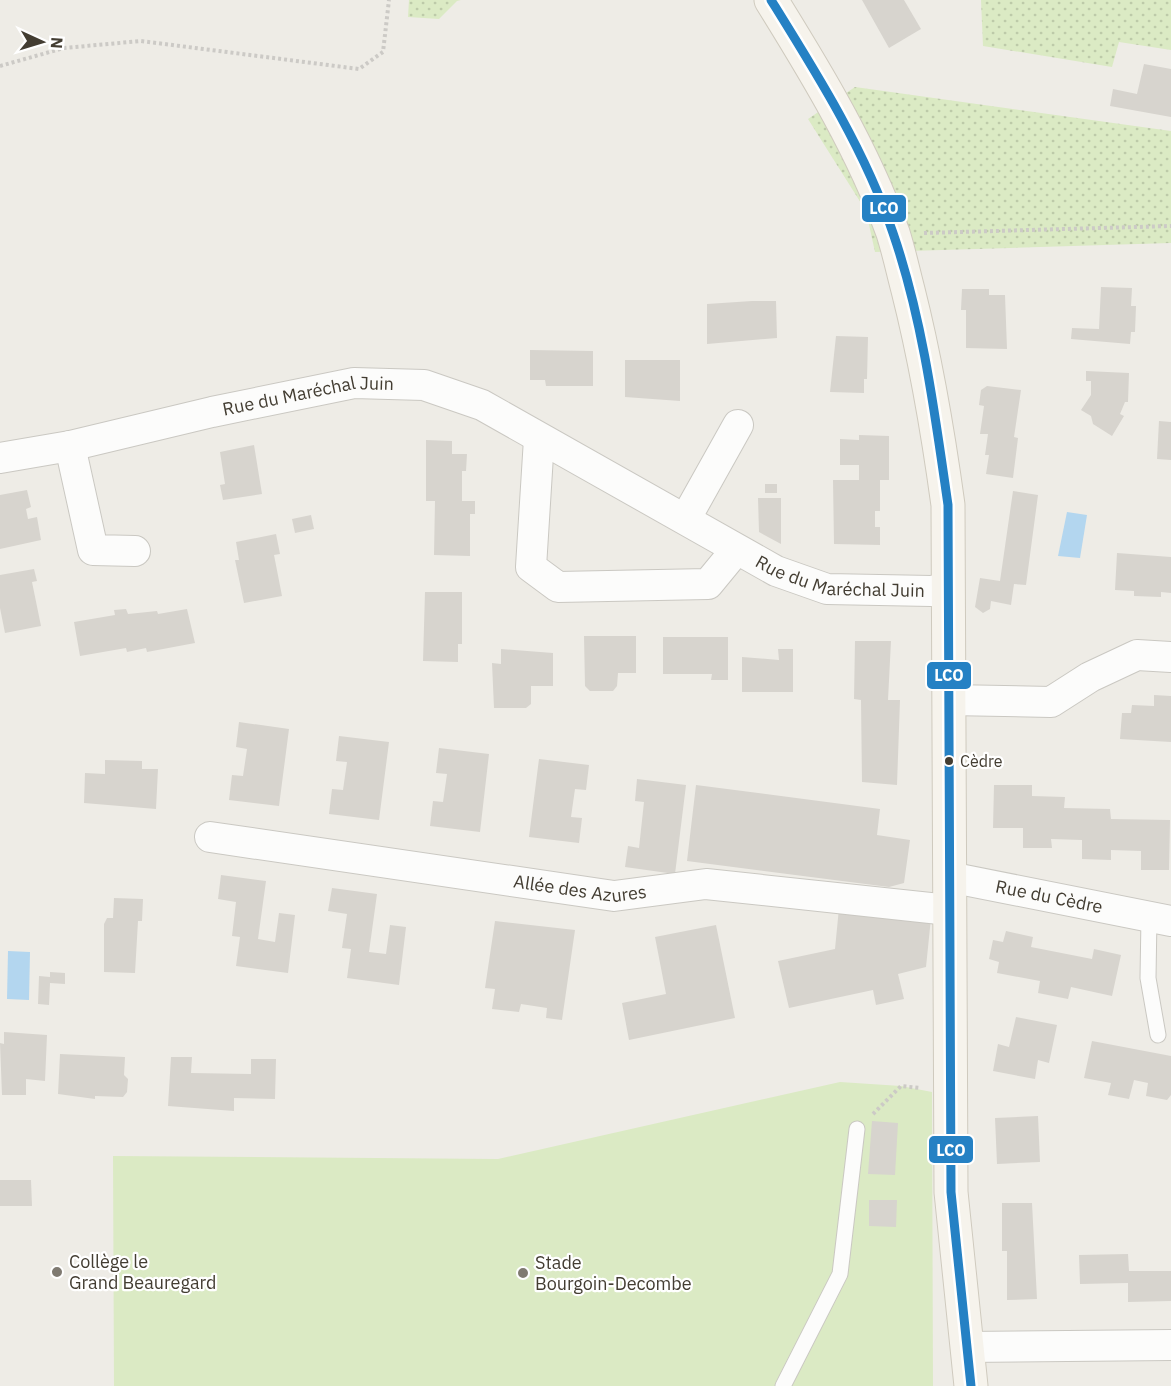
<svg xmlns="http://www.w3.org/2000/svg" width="1171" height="1386" font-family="'IBM Plex Sans',sans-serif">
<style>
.grass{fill:url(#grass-dots)}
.park{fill:#dbeac4}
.water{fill:#b3d6ef}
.building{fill:#d7d4ce}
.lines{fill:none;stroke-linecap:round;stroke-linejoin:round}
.lane-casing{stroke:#cac8c2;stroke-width:17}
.street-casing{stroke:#cac8c2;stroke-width:32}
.secondary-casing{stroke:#cfcabe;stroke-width:35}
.path{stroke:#cccac6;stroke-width:4;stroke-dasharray:3 3;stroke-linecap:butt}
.lane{stroke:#fcfcfb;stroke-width:15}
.street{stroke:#fcfcfb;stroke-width:30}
.secondary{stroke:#f6f3ec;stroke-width:33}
.bus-1-casing{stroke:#fff;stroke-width:14}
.bus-1{stroke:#2581c4;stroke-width:9}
.bus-dot{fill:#433d32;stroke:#fff;stroke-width:2}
.poi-dot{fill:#7f7a71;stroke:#fff;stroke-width:2}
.labels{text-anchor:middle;stroke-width:4.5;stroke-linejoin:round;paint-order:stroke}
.bus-label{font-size:16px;fill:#433d32;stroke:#fff;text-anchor:start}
.street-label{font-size:18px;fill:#433d32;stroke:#fff}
.poi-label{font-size:18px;fill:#433d32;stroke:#fff;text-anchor:start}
.line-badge{stroke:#fff;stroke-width:2}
.badge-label{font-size:16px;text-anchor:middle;font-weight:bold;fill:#fff}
</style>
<defs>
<pattern id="grass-dots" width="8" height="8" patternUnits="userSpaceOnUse" patternTransform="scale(1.5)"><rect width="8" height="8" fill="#dbeac4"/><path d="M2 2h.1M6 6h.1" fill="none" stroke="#bdcaa9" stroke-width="1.8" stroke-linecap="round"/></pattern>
</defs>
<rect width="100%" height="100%" fill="#eeece6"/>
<g class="grass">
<path d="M409,0H461L457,1L439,19L408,17Z"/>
<path d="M981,0H1171V50L1119,42L1112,67L983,46Z"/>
<path d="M855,87L1171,131V243L875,252L866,211L808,119Z"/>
</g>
<path class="park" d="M840,1082L901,1086L932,1092L933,1386H114L113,1156L498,1159Z"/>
<g class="water">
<path d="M1067,512L1087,515L1080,558L1058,556Z"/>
<path d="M8,951L30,952L29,1000L7,999Z"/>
</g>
<g class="building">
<path d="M862,0H904L921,29L889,48Z"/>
<path d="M1144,64L1171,69V117L1110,106L1113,89L1137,94Z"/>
<path d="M1101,287L1132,288L1131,306H1136L1135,332H1131L1130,344L1071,339L1072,328L1099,329Z"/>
<path d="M962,289H989V295H1005L1007,349L966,348V310H961Z"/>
<path d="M752,301H776L777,338L707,344V304Z"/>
<path d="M836,336L868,337L867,379H864V393L830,392Z"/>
<path d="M530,350L593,351V386H546L545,380H530Z"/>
<path d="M625,360H680V401L625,397Z"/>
<path d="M1086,371L1129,373L1128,402H1125L1120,414L1124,416L1112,436L1093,424L1091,416L1081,410L1091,395V381H1086Z"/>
<path d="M987,386L1021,390L1014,437L1018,438L1013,478L986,474L989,455H985L988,434H980L984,406L979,405L981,390Z"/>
<path d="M1159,421L1171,422V460L1157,459Z"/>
<path d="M859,435L889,436V480H880V511H875V527H880V545L834,544L833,480H859V465H840V439L859,440Z"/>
<path d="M426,440L452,441V454H467L466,471H462V501H475V514H470V556L434,555L435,501H426Z"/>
<path d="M254,445L262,494L223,500L220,485L225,484L220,452Z"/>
<rect x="765" y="484" width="12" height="9"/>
<path d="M27,490L31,507L26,509L28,519L37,517L41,540L0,549V495Z"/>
<path d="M1013,491L1038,495L1026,585L1014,584L1011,605L991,601L990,609L983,613L975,607L980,578L1000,581Z"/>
<path d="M758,498H781V544L759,532Z"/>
<path d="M311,515L314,529L295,533L292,519Z"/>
<path d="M276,534L280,554L274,555L282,596L244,603L235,560H239L236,542Z"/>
<path d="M1117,553L1171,557V593L1161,592V597L1134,596V591L1115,590Z"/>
<path d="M34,569L37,581L32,582L41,626L5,633L0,608V575Z"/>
<path d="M425,592H462V644H458V662L423,661Z"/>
<path d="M126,609L128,614L157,611L158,614L187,609L195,643L147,652L146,648L127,652L126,648L80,656L74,622L115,615L114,610Z"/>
<path d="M584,636H636V673H618L617,686L613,691H590L585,686Z"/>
<path d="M663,637H728V680H711L712,674H663Z"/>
<path d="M855,641H891L888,700H900L897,785L862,782L861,700L854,699Z"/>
<path d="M501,649L553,653V686H531V704L526,708H494L492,663L501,664Z"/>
<path d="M778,649H793V692H742V657L779,660Z"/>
<path d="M1154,695L1171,696V742L1120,739L1122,713H1131L1132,705L1154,706Z"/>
<path d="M239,722L289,729L279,806L229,800L232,775L243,776L247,749L236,747Z"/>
<path d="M339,736L389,742L379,820L329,814L332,789L343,790L347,762L336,761Z"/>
<path d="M439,748L489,754L480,832L430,826L433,801L443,802L447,774L436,773Z"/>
<path d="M539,759L589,765L586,790L575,789L571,817L582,818L579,843L529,837Z"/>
<path d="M105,760L142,761V769H158L156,809L84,803L85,773L105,774Z"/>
<path d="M637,779L686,785L675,874L625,867L628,846L639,848L644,802L635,801Z"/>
<path d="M696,785L880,809L877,835L910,840L904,883L889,887L687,861Z"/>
<path d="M994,785H1032V796L1065,797L1064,808L1110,809L1111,819L1170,820L1169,870H1141V851L1111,850V860L1082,859V840L1051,839L1052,848H1023V828H993Z"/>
<path d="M221,875L266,881L258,939L275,942L279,913L295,915L288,973L236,966L240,937L232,936L236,902L218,899Z"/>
<path d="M332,888L377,894L369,952L386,954L390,925L406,927L399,985L347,978L351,949L342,948L347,914L328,911Z"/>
<path d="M114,898L143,899L142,921H138L135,973L104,972V924L107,918H113Z"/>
<path d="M839,908L931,918L926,967L898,974L904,999L876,1005L873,990L789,1008L778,961L835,949Z"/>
<path d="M495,921L575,930L562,1020L546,1018L547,1008L521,1004L519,1012L492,1009L495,989L485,988Z"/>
<path d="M716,925L735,1018L629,1040L622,1003L666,994L655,937Z"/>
<path d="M1006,931L1033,937L1031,947L1092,959L1094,949L1121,955L1112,996L1071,987L1068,999L1038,993L1040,981L997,973L999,962L989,959L993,940L1003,942Z"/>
<path d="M50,972L65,973V984L50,983L49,1005L38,1004L39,976L50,977Z"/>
<path d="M1016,1017L1057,1025L1049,1063L1038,1060L1035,1079L993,1071L998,1044L1009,1047Z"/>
<path d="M4,1032L47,1035L45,1081L26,1079V1095H2L0,1043L4,1044Z"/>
<path d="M1092,1041L1171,1056V1095L1167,1100L1146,1096L1148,1083L1134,1080L1129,1099L1108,1095L1111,1083L1084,1078Z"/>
<path d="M60,1054L125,1057L124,1075L128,1079L127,1092L123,1097L95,1096V1099L58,1094Z"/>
<path d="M171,1057H192L191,1073L251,1074V1059H276L275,1099L234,1098V1111L168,1106Z"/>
<path d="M1038,1116L1040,1162L997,1164L995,1118Z"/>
<path d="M872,1121L898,1123L895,1175L868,1174Z"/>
<path d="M0,1180H31L32,1206H0Z"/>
<path d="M869,1200H897L896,1227L869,1226Z"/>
<path d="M1002,1203H1032L1037,1299L1007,1300V1251H1002Z"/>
<path d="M1128,1254L1129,1271H1171V1301L1128,1302V1283L1080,1284L1079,1255Z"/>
</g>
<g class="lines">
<g class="lane-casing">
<g id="lane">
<path d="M1149,917L1148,978L1158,1035"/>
<path d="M783,1386L840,1274L857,1129"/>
</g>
</g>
<g class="street-casing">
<g id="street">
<path d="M539,439L531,567L558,587L708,584L736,550"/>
<path d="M70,446L93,550L135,551"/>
<path id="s1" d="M0,458L70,446L212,412L354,383L424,385L482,405L776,571L827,589L931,591L948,588"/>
<path d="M686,518L738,425"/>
<path d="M949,700L1051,702L1090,677L1137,655L1171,657"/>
<path id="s2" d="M210,837L614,896L706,884L949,910"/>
<path id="s3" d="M949,877L1171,921"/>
<path d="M966,1347L1171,1345"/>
</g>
</g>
<g class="secondary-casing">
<path id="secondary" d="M771,0C817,74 863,150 893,233C899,252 903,271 908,290C926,361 938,432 948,505L951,1192L971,1386"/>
</g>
<g class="path">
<path d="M0,66L64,48L141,41L359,69L383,52L389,0"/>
<path d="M924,233L1171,226"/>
<path d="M873,1114L901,1086L920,1088"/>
</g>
<use href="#lane" class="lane"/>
<use href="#street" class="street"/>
<use href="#secondary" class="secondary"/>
<g class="bus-1-casing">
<path id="bus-1" d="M771,0C817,74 865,150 893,233C923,320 935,415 948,505L951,1192L971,1386"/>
</g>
<use href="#bus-1" class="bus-1"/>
</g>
<circle class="bus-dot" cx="949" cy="761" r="5"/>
<g class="poi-dot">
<circle cx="57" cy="1272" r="6"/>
<circle cx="523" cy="1273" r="6"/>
</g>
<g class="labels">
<g class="bus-label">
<text x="960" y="767">Cèdre</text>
</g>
<g class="street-label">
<text dy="6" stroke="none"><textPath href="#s1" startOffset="315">Rue du Maréchal Juin</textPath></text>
<text dy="6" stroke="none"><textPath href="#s1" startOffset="896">Rue du Maréchal Juin</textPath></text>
<text dy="6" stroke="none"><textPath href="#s2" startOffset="374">Allée des Azures</textPath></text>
<text dy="6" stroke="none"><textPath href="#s3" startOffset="102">Rue du Cèdre</textPath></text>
</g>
<g class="poi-label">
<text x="69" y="1268">Collège le<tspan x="69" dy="21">Grand Beauregard</tspan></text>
<text x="535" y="1269">Stade<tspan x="535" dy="21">Bourgoin-Decombe</tspan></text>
</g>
</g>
<g class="line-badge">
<rect x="861" y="194" width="46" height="29" rx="6" fill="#2581c4"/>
<rect x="926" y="661" width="46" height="29" rx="6" fill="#2581c4"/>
<rect x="928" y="1135" width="46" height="29" rx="6" fill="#2581c4"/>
</g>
<g class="badge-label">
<text x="884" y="214">LCO</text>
<text x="949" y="681">LCO</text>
<text x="951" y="1156">LCO</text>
</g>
<g transform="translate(42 42) rotate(94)" stroke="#ffffff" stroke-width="4.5" paint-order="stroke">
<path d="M0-4.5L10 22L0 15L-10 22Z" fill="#433d32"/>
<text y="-9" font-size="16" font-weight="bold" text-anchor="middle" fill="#433d32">N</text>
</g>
</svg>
